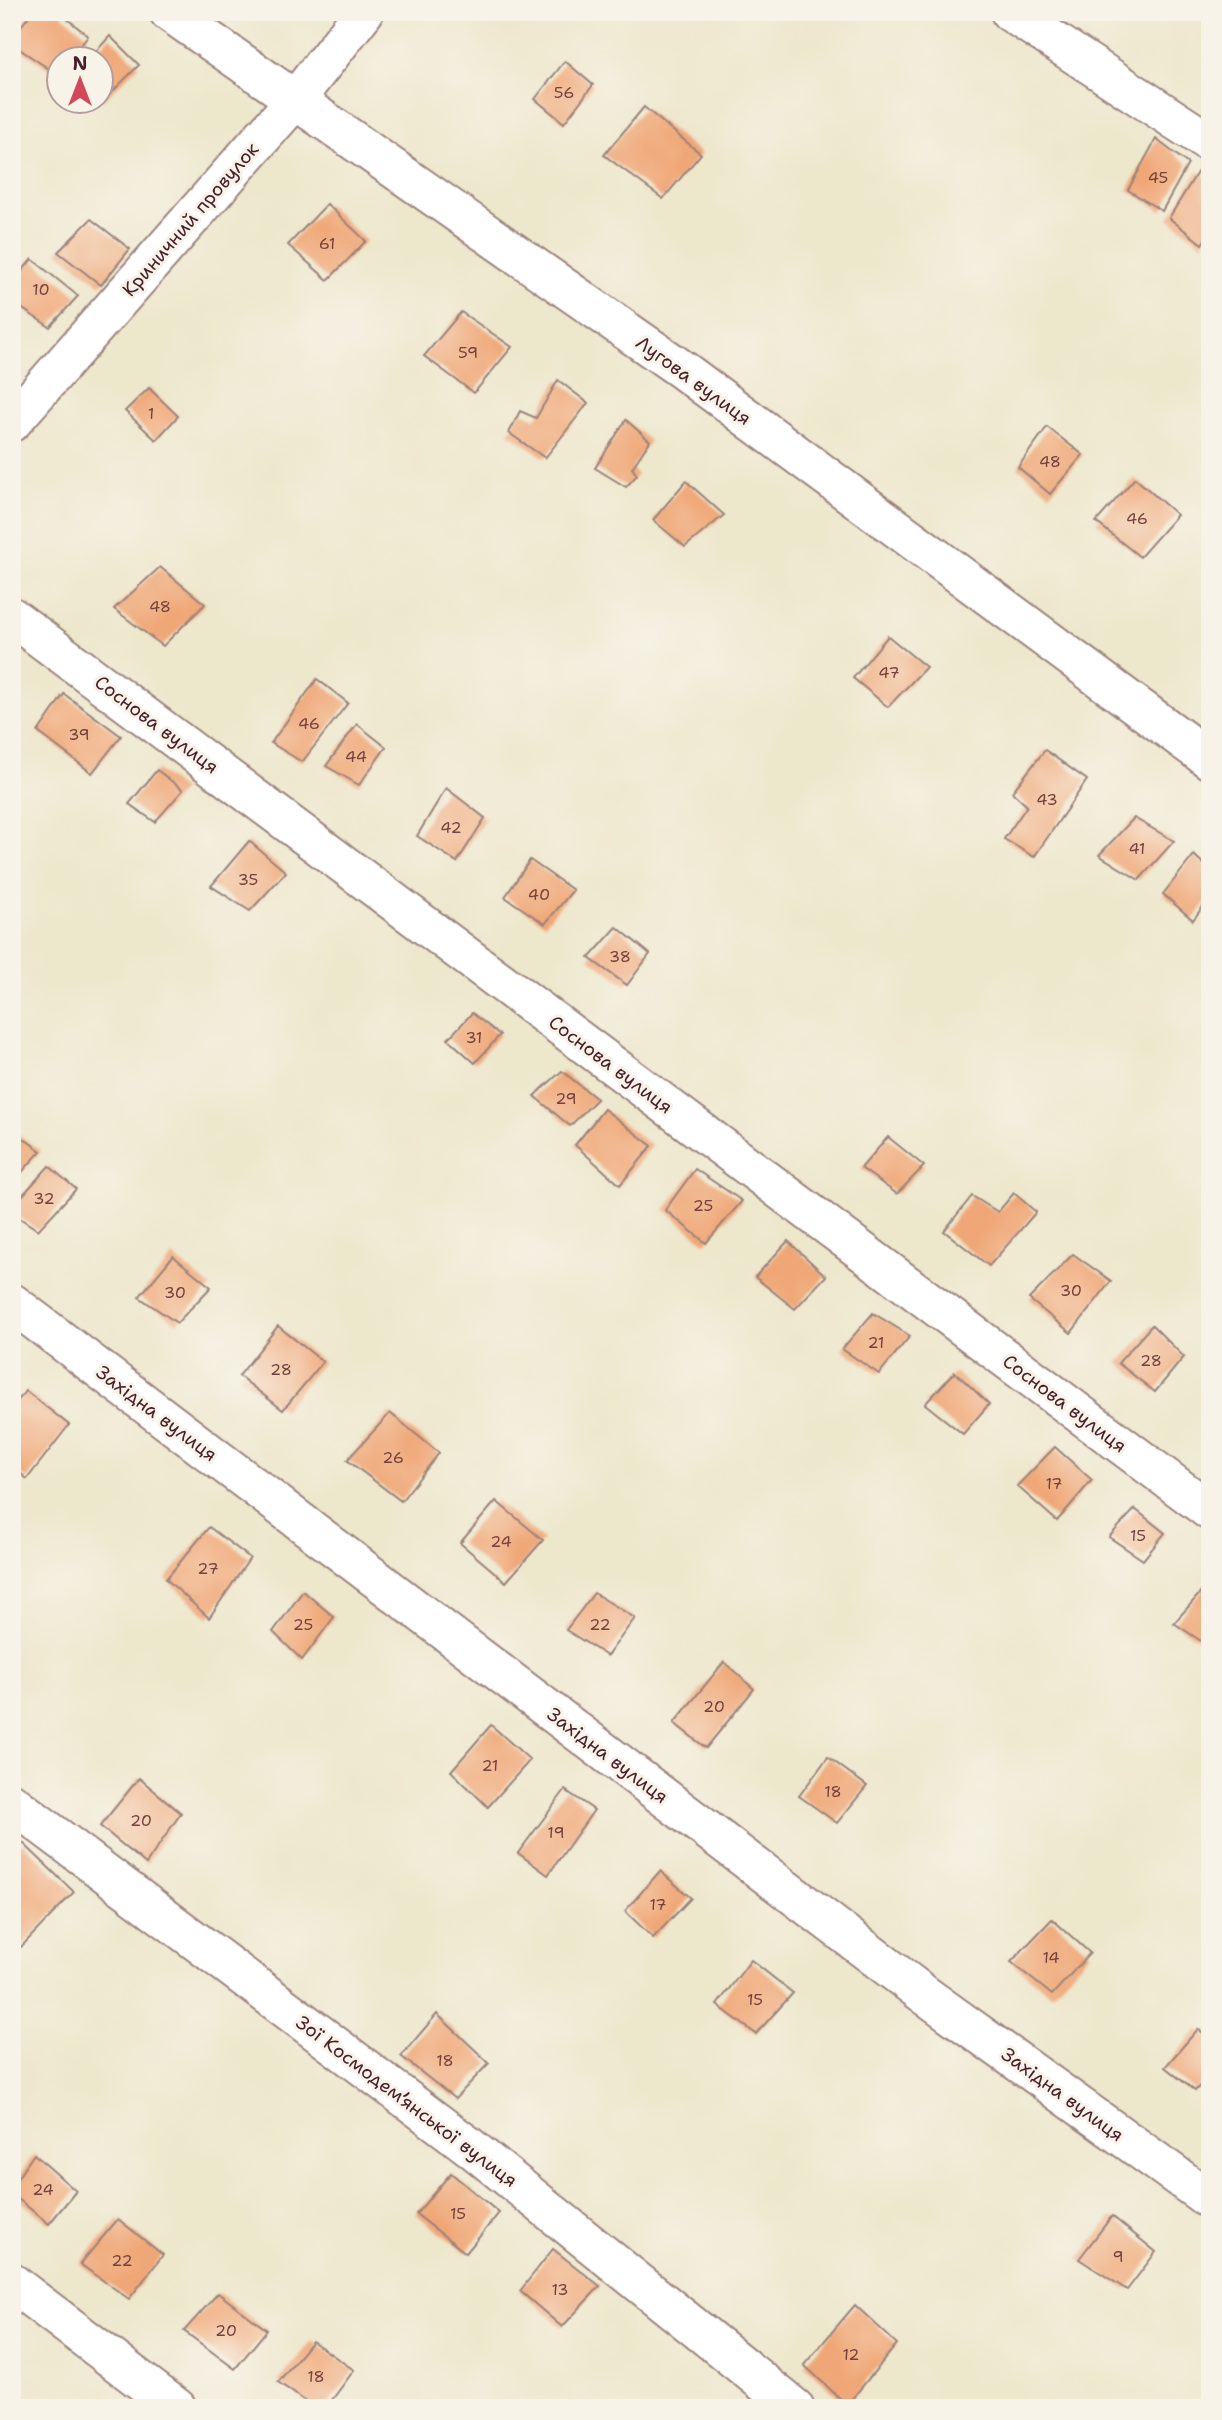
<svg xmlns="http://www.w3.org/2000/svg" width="1222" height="2420" font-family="'Shantell Sans',sans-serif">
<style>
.building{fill:#f0a777}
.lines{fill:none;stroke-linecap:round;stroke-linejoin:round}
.minor-casing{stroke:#9c837c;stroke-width:42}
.minor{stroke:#fff;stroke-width:38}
.labels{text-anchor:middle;stroke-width:6;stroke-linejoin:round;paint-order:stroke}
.number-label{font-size:16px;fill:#74413e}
.street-label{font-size:19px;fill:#4a1f2b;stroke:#f7f3e8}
</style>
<rect width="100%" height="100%" fill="#f7f3e8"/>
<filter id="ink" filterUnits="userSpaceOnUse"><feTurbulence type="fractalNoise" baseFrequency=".0143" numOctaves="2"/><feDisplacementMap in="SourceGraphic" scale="14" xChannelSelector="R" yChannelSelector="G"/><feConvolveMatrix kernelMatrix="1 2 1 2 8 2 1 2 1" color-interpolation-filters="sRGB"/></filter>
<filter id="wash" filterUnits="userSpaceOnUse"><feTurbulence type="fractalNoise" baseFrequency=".00686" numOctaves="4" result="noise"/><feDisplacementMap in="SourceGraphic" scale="28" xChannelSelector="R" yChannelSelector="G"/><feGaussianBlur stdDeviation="1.57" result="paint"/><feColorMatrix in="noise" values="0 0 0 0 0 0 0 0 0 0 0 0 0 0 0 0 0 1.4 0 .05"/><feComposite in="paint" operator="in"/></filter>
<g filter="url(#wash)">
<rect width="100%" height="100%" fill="#ede7cc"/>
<g id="blocks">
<g class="building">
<path d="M32,12H59L88,36L70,60H60L58,75L12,44V38Z"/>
<path d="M110,36L139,65L103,101L102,60H88Z"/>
<path d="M565,61L593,85L564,123L535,99Z"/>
<path d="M644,107L701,154L663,199L604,155Z"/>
<path d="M1156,139L1188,164L1162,211L1128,190Z"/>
<path d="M1198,171L1210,181V232L1202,244L1169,218Z"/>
<path d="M327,204L366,241L328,280L288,245Z"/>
<path d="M91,219L130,249L101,285L58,252Z"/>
<path d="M32,259L78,296L50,327L12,302V283Z"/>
<path d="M461,312L512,347L474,393L424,356Z"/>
<path d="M558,380L588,403L545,458L509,433L520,411L536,418Z"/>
<path d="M149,388L178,416L156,440L125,411Z"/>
<path d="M626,420L650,441L632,468L637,475L626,487L595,468Z"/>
<path d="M1047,427L1083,455L1050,494L1018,467Z"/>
<path d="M1135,478L1177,515L1140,557L1096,522Z"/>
<path d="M686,481L724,515L685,547L653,520Z"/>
<path d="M160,567L205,604L163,646L114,609Z"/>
<path d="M888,636L926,667L888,707L853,678Z"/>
<path d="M317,679L348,703L302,762L271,743Z"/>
<path d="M64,694L121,736L92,773L38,732Z"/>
<path d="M357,724L386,747L359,785L326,766Z"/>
<path d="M1045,750L1087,780L1034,857L1004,839L1027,806L1012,792Z"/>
<path d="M157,770L183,790L155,822L129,804Z"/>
<path d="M446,788L485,818L457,862L417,836Z"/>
<path d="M1134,818L1174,841L1139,880L1099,855Z"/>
<path d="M249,841L286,872L250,911L211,886Z"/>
<path d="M1194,855L1210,870V897L1193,920L1163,894Z"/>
<path d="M530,860L573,890L545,924L505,897Z"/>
<path d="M617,927L650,954L627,985L589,958Z"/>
<path d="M472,1013L500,1035L475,1063L448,1039Z"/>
<path d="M562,1071L597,1099L570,1126L534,1096Z"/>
<path d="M604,1109L652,1146L620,1185L575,1145Z"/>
<path d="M12,1130L41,1151L12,1183Z"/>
<path d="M888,1137L924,1166L897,1194L861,1168Z"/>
<path d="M49,1166L76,1189L38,1230L12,1213V1207Z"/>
<path d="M695,1169L742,1201L706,1243L665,1210Z"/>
<path d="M1014,1193L1036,1212L989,1266L944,1231L972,1196L998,1212Z"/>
<path d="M788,1241L826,1276L795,1309L755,1277Z"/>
<path d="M1073,1254L1111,1281L1071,1333L1029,1299Z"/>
<path d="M173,1256L211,1287L177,1323L139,1297Z"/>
<path d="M873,1313L910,1336L879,1374L842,1349Z"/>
<path d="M1152,1325L1184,1357L1155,1392L1118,1363Z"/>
<path d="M278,1326L323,1362L283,1410L239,1376Z"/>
<path d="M955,1372L989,1404L963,1434L925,1404Z"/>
<path d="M26,1391L69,1425L27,1479L12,1466V1407Z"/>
<path d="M390,1413L439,1453L401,1501L347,1460Z"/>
<path d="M1055,1447L1092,1480L1057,1521L1017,1486Z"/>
<path d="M496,1501L543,1540L506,1582L460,1543Z"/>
<path d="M1135,1509L1165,1533L1143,1560L1109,1537Z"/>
<path d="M209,1527L250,1558L209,1618L166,1579Z"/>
<path d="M1210,1582V1647L1174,1623Z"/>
<path d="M303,1591L334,1617L302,1660L273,1632Z"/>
<path d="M594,1593L635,1618L607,1656L566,1630Z"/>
<path d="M724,1662L754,1689L706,1748L674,1723Z"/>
<path d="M491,1725L530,1760L488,1807L451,1771Z"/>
<path d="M828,1757L867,1786L837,1823L799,1796Z"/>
<path d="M139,1778L181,1813L146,1864L100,1826Z"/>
<path d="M565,1790L594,1810L548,1875L518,1853Z"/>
<path d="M22,1842L74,1892L21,1947L12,1940V1853Z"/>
<path d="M660,1871L691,1898L653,1938L625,1911Z"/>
<path d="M1052,1919L1090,1953L1052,1995L1011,1962Z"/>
<path d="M751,1960L793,1993L756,2034L717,2005Z"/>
<path d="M437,2014L489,2063L455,2099L401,2056Z"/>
<path d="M1198,2029L1210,2039V2074L1195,2091L1165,2067Z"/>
<path d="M34,2154L76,2191L49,2224L12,2194V2186Z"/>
<path d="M451,2173L499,2213L466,2253L416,2214Z"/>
<path d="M1112,2216L1156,2252L1127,2290L1079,2259Z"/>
<path d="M118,2219L163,2255L129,2299L80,2264Z"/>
<path d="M553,2249L600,2286L562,2327L520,2291Z"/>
<path d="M218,2293L267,2330L235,2369L184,2331Z"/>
<path d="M855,2305L897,2344L847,2405L804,2365Z"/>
<path d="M312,2341L354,2370L326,2408H315L278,2382Z"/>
</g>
</g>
</g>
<g filter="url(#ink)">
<use href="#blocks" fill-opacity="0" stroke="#9c837c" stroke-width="2"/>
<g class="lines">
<g class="minor-casing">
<g id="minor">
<path d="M169,12L684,371L1210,760"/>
<path d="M1010,12L1210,143"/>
<path d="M12,422L295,100L364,12"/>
<path d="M12,617L1210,1511"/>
<path d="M12,1303L925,1995L1210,2200"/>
<path d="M12,1803L470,2147L795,2408"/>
<path d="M12,2283L177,2408"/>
</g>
</g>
<use href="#minor" class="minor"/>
</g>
</g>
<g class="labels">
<g class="number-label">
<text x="564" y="98">56</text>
<text x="1158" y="183">45</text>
<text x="327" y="249">61</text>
<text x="41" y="295">10</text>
<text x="468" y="358">59</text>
<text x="151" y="419">1</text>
<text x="1050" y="467">48</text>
<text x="1137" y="524">46</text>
<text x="160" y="612">48</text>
<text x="889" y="678">47</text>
<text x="309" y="729">46</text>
<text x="79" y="740">39</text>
<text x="356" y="762">44</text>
<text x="1047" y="805">43</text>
<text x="451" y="833">42</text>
<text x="1137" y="854">41</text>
<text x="248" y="885">35</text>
<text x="539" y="900">40</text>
<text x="620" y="962">38</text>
<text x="474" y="1043">31</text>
<text x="566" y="1104">29</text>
<text x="44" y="1204">32</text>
<text x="703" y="1211">25</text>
<text x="1071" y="1296">30</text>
<text x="175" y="1298">30</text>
<text x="876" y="1348">21</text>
<text x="1151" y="1366">28</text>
<text x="281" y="1375">28</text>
<text x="393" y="1463">26</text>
<text x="1054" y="1489">17</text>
<text x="1138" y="1541">15</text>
<text x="501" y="1547">24</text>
<text x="208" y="1574">27</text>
<text x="303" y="1630">25</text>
<text x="600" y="1630">22</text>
<text x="714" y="1712">20</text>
<text x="490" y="1771">21</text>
<text x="833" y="1797">18</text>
<text x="141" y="1826">20</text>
<text x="556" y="1838">19</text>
<text x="658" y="1910">17</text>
<text x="1051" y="1963">14</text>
<text x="755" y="2005">15</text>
<text x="445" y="2066">18</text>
<text x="43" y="2195">24</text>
<text x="458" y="2219">15</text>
<text x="1118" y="2262">9</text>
<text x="122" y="2266">22</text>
<text x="560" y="2295">13</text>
<text x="226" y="2336">20</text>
<text x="851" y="2360">12</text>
<text x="316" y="2382">18</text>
</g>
<g class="street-label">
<text transform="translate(190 219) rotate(-49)" y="7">Криничний провулок</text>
<text transform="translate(694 380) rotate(36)" y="7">Лугова вулиця</text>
<text transform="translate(157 724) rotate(37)" y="7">Соснова вулиця</text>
<text transform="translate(611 1064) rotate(37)" y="7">Соснова вулиця</text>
<text transform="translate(1065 1403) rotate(37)" y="7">Соснова вулиця</text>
<text transform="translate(157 1413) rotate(37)" y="7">Західна вулиця</text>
<text transform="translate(608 1755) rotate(37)" y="7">Західна вулиця</text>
<text transform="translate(1063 2094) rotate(36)" y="7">Західна вулиця</text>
<text transform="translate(407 2101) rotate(37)" y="7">Зої Космодем’янської вулиця</text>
</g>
</g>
<rect width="1222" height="2420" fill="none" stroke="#f7f3e8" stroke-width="42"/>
<g transform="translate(80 80)"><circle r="33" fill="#f7f3e8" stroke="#b29e9c" stroke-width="2"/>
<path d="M0-5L12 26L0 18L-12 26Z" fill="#d1495b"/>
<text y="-10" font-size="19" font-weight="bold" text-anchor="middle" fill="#4a1f2b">N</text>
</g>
</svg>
